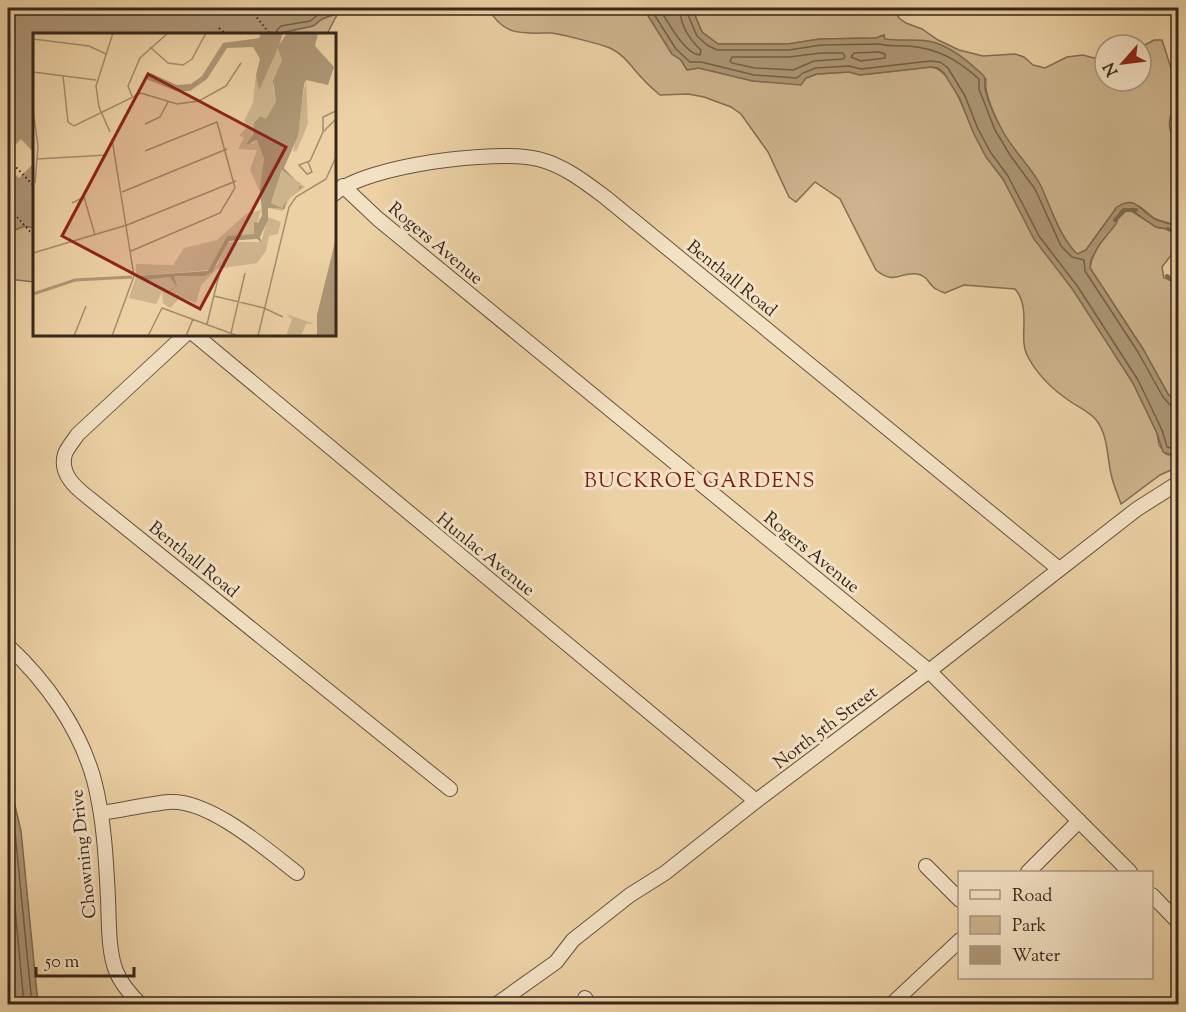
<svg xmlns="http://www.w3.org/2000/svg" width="1186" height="1012" font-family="'Sorts Mill Goudy',serif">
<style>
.green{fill:#cdb48d;stroke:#826e55;stroke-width:1.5}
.water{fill:#ae9776;stroke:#7e6a52;stroke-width:1.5}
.pier{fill:#ecd1a4}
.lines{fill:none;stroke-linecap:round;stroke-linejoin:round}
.shore{stroke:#725f4a;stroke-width:1.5}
.stream{stroke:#7e6a52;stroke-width:4}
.minor-casing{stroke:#64523f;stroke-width:16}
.path{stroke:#36271d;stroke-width:2;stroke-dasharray:1.5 3;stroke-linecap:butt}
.minor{stroke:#f3e1c4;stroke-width:14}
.labels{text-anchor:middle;stroke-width:6;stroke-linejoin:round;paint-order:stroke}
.street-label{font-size:18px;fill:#36271d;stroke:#f3e1c4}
.neighbourhood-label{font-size:20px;letter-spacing:1.5px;fill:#7a1f14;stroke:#f3e1c4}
.inset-river{fill:none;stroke:#ae9776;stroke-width:3}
.inset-road{fill:none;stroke:#a38d6e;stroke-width:1.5}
.view{fill:#8f2418;fill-opacity:0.15;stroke:#8f2418;stroke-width:3}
.inset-edge{fill:none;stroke:#36271d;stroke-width:3}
</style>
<rect width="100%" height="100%" fill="#ecd1a4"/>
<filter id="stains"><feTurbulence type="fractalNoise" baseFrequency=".00333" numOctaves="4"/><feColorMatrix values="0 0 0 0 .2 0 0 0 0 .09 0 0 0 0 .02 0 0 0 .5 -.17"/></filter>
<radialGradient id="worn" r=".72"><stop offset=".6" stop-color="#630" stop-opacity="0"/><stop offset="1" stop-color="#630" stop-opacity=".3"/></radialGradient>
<g class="green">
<path d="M488,8H640L636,13L647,14L672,54L681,60L687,70L699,68L753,81L773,82L806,78L817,74L849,72L860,75L931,67C954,70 965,117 975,135C983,151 992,165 1003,179L1133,383L1157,433L1159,445L1166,454L1178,457V467L1160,475L1121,504C1118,495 1113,484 1111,474C1107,456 1108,436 1097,421C1090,412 1080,408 1071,402C1053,390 1037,375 1027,355C1018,337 1032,309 1015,289L964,285L945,293C942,292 939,291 936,289C929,285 927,275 917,274C901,271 895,286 876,270L840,199L815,182L796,202L789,197L768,152L741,114L731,107L704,97L688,94L660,95C654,90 648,85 643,79C632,68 625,55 610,48C600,44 561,34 551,33C522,33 504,37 488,8Z"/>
<path d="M694,8H893L899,18L906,23L922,29L938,40L959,50L983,56L1015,54L1024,57L1033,65L1045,68L1067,57L1083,55L1105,61V81H1141V47L1154,40H1162L1178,90V103C1166,116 1167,132 1178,145V226L1155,219L1139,206L1117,207L1086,250L1078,254L1075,252C1058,233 1051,208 1040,186C1034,173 1023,163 1015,152C1004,137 983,97 986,79L884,39L883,35L877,38L820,39L788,44H718L702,32L694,13Z"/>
<path d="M338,13L327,34H275L313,26L322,19Z"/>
<path d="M1127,208L1156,227L1178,231V246L1162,267L1164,278L1168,279L1178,274V405L1168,394L1143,349L1090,268C1093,245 1113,232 1120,212Z"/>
<path d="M25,225L34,228V282L8,279V233Z"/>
</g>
<g class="water">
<path d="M8,8H342L338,13L322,19L313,26L275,34H34V228L25,226L8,233Z"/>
<path d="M640,8H694V13L702,32L718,44H788L820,39L876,38L884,35L885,39C899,41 913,39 928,41C950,45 968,61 984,76C986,81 984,84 985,89C988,102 995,117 1001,128C1012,150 1030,165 1041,186C1051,208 1058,233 1075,252L1078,254L1086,250L1117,207C1136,194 1140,212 1155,219C1162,222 1171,224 1178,226V231L1156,227L1130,209H1123L1120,212L1116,224L1099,245L1091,260L1090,268L1143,349L1168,394L1178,405V457L1163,452L1157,433L1133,383L1073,290L1034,239L1003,179L986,157L973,132L960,99L944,73L938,68L931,67L860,75L849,72L817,74L806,78L801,85L753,81L699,68L687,70L681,60L672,54L647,14H635Z"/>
<path d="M8,785L13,797L21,831L38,1004H8Z"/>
</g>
<path class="pier" d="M21,139L34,153V163L19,178L8,167V153Z"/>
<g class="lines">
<g class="shore">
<path d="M645,8L652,11L676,49L690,62H701L754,75L797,78L803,73L816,68L849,66L861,69L930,61L940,62L948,68L965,96L978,129L991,153L1008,176L1039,236L1078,287L1138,380L1162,430L1167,447L1178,450"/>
<path d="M659,8C667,20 685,55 700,55L701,50C689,39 680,25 680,8"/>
<path d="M688,8V15L697,36L707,45L717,50H789L821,45L880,44C889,47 899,45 908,46C937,48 958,60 979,79V89L995,130L1010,155L1035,189L1061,246L1072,257L1084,260L1085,271L1138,352L1163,397L1172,407L1178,408"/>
<path d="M276,34L277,30L281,26L310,21L319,14L334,8"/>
<path d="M879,52L885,54V58L861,61L851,57L854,53Z"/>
<path d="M821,53H843L845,57L843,59L814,61L793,70L755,68L732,63L730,61L732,57H789Z"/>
<path d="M8,799L15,832L32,1004"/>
<path d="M8,833L24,1004"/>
<path d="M8,927L15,1004"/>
</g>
<g class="stream">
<path d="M1115,220L1125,210H1136"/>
<path d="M1168,229L1178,233"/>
<path d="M1167,276L1170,279L1178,275"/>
</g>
<g class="minor-casing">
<g id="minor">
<path d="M343,186L378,219L929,671L1130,872"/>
<path d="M334,194C367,165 496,149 538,159C563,165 585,182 605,197L1059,569"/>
<path d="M186,334L78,434C74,440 67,448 65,454C59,474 76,488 89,498L450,789"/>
<path d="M194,334L756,801"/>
<path d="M8,646C46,681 80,729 94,780C104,818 106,859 108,898C109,920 108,951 116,971C121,984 131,995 140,1004"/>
<path d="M101,813C123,810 147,804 169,802C209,799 266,849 297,873"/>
<path d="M926,866L960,900"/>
<path d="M1028,872L1079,821"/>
<path d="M1152,895L1178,922"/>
<path d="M585,998L589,1004"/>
<path d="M497,1004L556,962L573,940L630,895L665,873L756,801L929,671L1137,509L1178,483"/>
<path d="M897,1004L895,1001L960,940"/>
</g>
</g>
<g class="path">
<path d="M254,14L270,34"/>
<path d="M219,28L226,34"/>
<path d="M176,33V34"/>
<path d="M10,161L34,186"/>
<path d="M8,207L34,236"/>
</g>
<use href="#minor" class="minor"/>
</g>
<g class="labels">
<g class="street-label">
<text transform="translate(436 243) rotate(40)" y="6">Rogers Avenue</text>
<text transform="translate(732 278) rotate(39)" y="6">Benthall Road</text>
<text transform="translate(812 552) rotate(39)" y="6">Rogers Avenue</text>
<text transform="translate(486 554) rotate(39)" y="6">Hunlac Avenue</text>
<text transform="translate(194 559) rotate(39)" y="6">Benthall Road</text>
<text transform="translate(825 727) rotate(-37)" y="6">North 5th Street</text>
<text transform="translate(83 854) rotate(-96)" y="6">Chowning Drive</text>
</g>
<g class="neighbourhood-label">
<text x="700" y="487">BUCKROE GARDENS</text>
</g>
</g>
<g transform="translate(33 33)">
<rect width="303" height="303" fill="#ecd1a4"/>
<path d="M246,13L249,27L240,53L243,68L233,86H224L216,109L220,111L224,107L231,126L227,159L217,137L224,117L205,116L211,104L206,103L215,93L211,88L220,70L223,42L226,58ZM273,47L275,91L264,117L260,119ZM250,136L267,151L265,157L269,153L263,147L272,154L257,165L250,178L235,175L251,176L238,170ZM228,177L221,202L194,203L176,237L104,243L111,247L137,244L143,251L140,243L170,242L184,232L195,209H228L235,184L248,189L245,201L236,203L233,218L224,230L184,236L168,252L163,270L148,264L137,275L130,270L129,259L123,271L96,265L103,244V231L140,232L151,215L184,207L213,181ZM253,281L279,290L278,291H273L268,303H253L259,286Z" fill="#cdb48d"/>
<path d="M228,0H250L246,12L254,0H285L282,13L301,34L295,52L273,47L271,51L265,103L251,135L269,154L265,158L267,151L249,137L238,170L249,175L253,168L252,176L235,175V187L227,204L229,210L224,206L196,208L179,239L171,243H141L144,253L136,259L134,260L130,253L135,259L143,253L137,244L112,247L104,243L175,238L194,203L221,201V189L225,190L229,182L227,155L231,126L224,107L213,112L220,101L221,90L227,83L233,86L243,68L240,48L249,27L245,15L226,58L223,42L227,26L220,14L194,15L174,46L157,58H143L113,46L115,39L144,52L158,51L169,43L190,10L226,5ZM303,205V303H284V282Z" fill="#ae9776"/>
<path class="inset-river" d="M0,261L42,247L99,244"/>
<path class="inset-road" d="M0,6L56,13L73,21M117,14L135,30L150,32L159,26L173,0M0,39L63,47M30,43L35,89L41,93L108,60L144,71L166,68L193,53L208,30M99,63L95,53L107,25L135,0M0,77L5,113L2,150M112,91L127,84L135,69M77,99L66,74L63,53L80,0M290,99L303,86M4,126L74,122M275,129L279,139L274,141L266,132L277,128L290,99V84L303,78M89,159L194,116M39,170L51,164L62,202M98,218L187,180L202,155L184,89L112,118M0,220L94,192L203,148M181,263L231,275L250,284M174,291L187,238M198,300L212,240M41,303L53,273M79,303L101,243L79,106M115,303L129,275L205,303M153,303L160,286M225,303L256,174L263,164L293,146L303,124"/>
<path class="view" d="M115,41L253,114L167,276L29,203Z"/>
<rect width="303" height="303" class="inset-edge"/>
</g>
<rect width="1186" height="1012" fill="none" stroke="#ecd1a4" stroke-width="30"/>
<rect x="9" y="9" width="1168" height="994" fill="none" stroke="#36271d" stroke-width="3"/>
<rect x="15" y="15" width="1156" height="982" fill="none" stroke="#36271d" stroke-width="1.5"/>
<rect x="958" y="871" width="195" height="108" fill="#f3e1c4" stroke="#a79781" stroke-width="1.5"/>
<rect x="970" y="890" width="30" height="9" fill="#f3e1c4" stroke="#a79781" stroke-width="1.5"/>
<text x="1012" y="901" font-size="18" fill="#36271d">Road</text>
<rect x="970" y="916" width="30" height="18" fill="#cdb48d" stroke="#a79781" stroke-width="1.5"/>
<text x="1012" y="931" font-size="18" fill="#36271d">Park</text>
<rect x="970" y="946" width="30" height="18" fill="#ae9776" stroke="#a79781" stroke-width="1.5"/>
<text x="1012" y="961" font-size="18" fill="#36271d">Water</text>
<g transform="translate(1123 63) rotate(242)"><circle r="28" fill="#f3e1c4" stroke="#a79781" stroke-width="1.5"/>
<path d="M0-4.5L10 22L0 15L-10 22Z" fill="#8f2418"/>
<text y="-9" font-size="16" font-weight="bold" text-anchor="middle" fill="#36271d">N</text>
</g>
<path d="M36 967v9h98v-9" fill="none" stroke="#36271d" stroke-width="3"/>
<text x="45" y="967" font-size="18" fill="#36271d" stroke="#f3e1c4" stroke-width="4.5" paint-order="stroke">50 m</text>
<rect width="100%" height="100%" filter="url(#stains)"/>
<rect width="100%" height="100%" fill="url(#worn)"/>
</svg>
